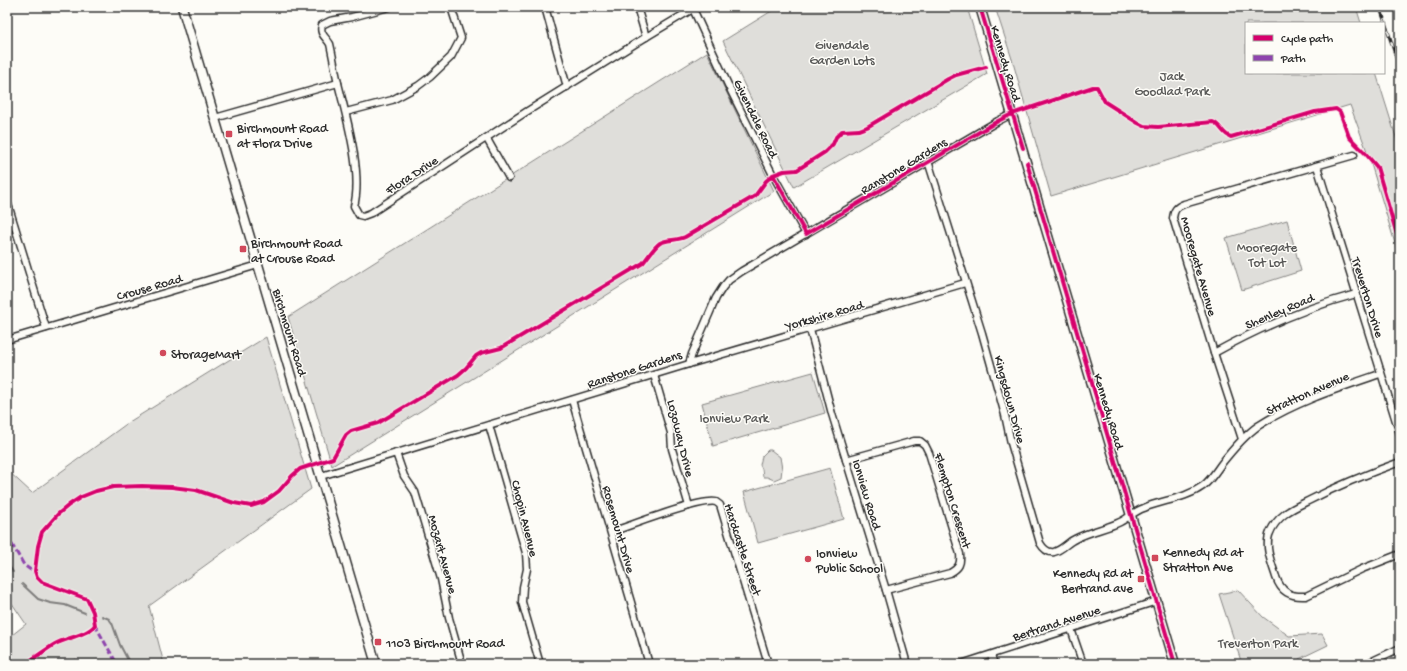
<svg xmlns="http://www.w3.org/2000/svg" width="1407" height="671" font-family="'Gochi Hand',sans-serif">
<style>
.green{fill:#dfdeda;stroke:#858482}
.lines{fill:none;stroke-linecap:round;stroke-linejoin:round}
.stream{stroke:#7e7d7b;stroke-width:2}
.minor-casing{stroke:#2b2b2b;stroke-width:9}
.major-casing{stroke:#2b2b2b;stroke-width:11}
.minor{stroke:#fdfcf7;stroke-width:6}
.major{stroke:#fdfcf7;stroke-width:8}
.rail-casing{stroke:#2b2b2b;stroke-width:3.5}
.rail{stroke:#fdfcf7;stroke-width:2;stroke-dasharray:6;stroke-linecap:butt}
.quiet{stroke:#8e44ad;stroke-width:3;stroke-dasharray:6 3;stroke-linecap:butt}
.cycleway-casing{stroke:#fdfcf7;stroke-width:6}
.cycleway{stroke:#d6006c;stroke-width:4}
.poi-dot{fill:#d1495b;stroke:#fdfcf7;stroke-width:1.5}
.labels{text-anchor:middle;stroke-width:3;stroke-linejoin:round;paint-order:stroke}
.park-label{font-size:13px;fill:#585857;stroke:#fdfcf7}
.street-label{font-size:13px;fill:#2b2b2b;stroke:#fdfcf7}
.poi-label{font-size:13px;fill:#2b2b2b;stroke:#fdfcf7;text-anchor:start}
</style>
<rect width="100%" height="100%" fill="#fdfcf7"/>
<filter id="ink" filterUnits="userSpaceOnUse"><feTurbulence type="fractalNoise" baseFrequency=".025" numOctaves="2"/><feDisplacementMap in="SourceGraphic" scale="8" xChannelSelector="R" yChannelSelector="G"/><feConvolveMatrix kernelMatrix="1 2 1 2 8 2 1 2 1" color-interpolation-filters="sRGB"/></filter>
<g filter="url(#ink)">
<g class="green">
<path d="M778,7H967L987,74L794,187L723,41Z"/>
<path d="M995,7H1356L1361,23H1246V73H1376L1400,150V260L1368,154L1350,105L1051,196L1012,59Z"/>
<path d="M707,52L774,191L332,466L288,317Z"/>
<path d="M1287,220L1301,271L1242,290L1226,238Z"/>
<path d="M266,337L311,489L149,606L164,664H80L76,659L69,664H7V639L26,624L7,596V470L32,493L129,422Z"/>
<path d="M813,372L825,413L713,446L702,403Z"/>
<path d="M768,450H771L780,457L782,469L781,477L774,480L767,477H763L762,469L760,465L762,456Z"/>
<path d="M830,468L844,519L758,543L744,492Z"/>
<path d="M1238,590L1263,617L1289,636L1322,634L1328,645L1299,659L1298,664H1242L1219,594Z"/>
</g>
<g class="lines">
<g class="stream">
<path d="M7,563L13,572"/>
<path d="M22,584L38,599L50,603L65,605L85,613"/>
<path d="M102,616L109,619L112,623L120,645L130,664"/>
</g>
<g class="minor-casing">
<g id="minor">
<path d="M389,7L352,17L330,21L322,25C319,34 326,37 330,44C333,57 335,70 338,83C346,116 363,173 354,206L359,215L363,216L371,213L526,112L646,37L696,7"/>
<path d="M545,7L567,87"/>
<path d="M637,7L646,37"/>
<path d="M693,9L729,87L773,175L806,234"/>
<path d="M346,112L392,100L418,86L430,77L451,57L461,38L451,7"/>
<path d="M215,118L338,83"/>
<path d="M487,139L509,178"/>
<path d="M928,161L982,333L1005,415L1011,443L1040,543C1043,548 1048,553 1054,552C1062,550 1068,542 1075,539C1089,531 1106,529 1120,522C1128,518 1135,511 1144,508C1163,500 1185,499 1203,486C1211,480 1216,471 1222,463C1233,449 1244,436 1258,426C1295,402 1339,388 1380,374"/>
<path d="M1317,166L1400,434"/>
<path d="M7,201L46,328"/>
<path d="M810,329L832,414L886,590L907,664"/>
<path d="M7,340L258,265"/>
<path d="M1214,353C1261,327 1304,308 1356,294"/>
<path d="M689,364L692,354L716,298L723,287L729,280L742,271L998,121L1012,114"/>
<path d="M654,375L671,433L672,449L689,506"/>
<path d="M572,400L649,664"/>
<path d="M489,425L526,553L527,569L523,587L522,602L540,664"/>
<path d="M1242,439L1214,353L1173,218C1174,210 1176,207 1184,204L1354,155"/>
<path d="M396,453L404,476L415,492L441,579L449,618L462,664"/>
<path d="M846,460L914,441H920L925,445L929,453L960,554C961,564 959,568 950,573L886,590"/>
<path d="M1400,462C1369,473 1339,485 1310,500C1302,504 1293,508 1286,513C1278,519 1272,526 1269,535C1265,549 1272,564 1276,577C1281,592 1290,597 1306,596L1362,569L1400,554"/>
<path d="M321,476L689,364L965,283"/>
<path d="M611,532C630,526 701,498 716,502L720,505L768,664"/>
<path d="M1071,629L1083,664"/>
<path d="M991,655L994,664"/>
<path d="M961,664L1157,601"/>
<path d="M1366,664L1400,648"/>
</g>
</g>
<g class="major-casing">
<g id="major">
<path d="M182,7L376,664"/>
<path d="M980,7L1175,664"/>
</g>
</g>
<use href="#minor" class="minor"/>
<use href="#major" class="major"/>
<g class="rail-casing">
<path id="rail" d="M1380,7L1400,69"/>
</g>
<use href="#rail" class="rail"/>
<g class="quiet">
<path d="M7,536L24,565L36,574"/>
<path d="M95,625L117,664"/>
</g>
<g class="cycleway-casing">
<g id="cycleway">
<path d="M980,7L1023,148"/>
<path d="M1027,163L1175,664"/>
<path d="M773,175L806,234L998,121L1012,114L1093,87H1097L1105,102L1138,123L1144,126L1158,127L1213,122C1221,125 1222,134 1231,137L1315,112L1336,109L1340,112L1349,137L1366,154L1377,167L1400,245"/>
<path d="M25,664C35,658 45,650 55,644C66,638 88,635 95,625L93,612L87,599L42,582L37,577L35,571L38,546L42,532L58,514L69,505L81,497L96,491L113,487L142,486L172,487L196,490L234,503L251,506L264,502L279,491L292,476L300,469L333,458L346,435L351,431L378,423L458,375L466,368L476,356L481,353L501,348L643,263C648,257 654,247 660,243C667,239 677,241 685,237L755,196L766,181L773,175L784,171L797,170L825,152L833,144L836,137L842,131L859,130L867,127L948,79L956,75L986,67"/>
</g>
</g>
<use href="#cycleway" class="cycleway"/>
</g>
</g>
<g class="poi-dot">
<rect x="225" y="130" width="8" height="8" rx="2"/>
<rect x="239" y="245" width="8" height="8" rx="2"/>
<circle cx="163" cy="353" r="4"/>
<rect x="1151" y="554" width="8" height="8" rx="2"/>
<circle cx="808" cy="559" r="4"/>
<rect x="1137" y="575" width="8" height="8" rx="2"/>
<rect x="374" y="638" width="8" height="8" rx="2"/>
</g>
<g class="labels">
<g class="park-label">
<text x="842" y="49">Givendale<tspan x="842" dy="15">Garden Lots</tspan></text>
<text x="1172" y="80">Jack<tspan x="1172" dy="15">Goodlad Park</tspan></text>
<text x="1267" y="251">Mooregate<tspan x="1267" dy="15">Tot Lot</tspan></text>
<text x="734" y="422">Ionview Park</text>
<text x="1258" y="647">Treverton Park</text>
</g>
<g class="street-label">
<text transform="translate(1007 63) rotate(73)" y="5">Kennedy Road</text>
<text transform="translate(757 118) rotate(64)" y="5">Givendale Road</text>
<text transform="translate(903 165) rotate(-31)" y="5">Ranstone Gardens</text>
<text transform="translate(411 174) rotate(-33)" y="5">Flora Drive</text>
<text transform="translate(1200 266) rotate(74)" y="5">Mooregate Avenue</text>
<text transform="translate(149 286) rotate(-16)" y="5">Crouse Road</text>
<text transform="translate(1369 297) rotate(73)" y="5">Treverton Drive</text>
<text transform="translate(1279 310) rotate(-23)" y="5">Shenley Road</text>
<text transform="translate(824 314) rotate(-16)" y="5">Yorkshire Road</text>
<text transform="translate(291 332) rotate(73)" y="5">Birchmount Road</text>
<text transform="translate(634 368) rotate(-18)" y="5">Ranstone Gardens</text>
<text transform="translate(1307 392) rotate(-24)" y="5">Stratton Avenue</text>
<text transform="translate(1011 399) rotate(75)" y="5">Kingsdown Drive</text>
<text transform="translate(1110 411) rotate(73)" y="5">Kennedy Road</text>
<text transform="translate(682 438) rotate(76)" y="5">Lozoway Drive</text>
<text transform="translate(868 494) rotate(73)" y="5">Ionview Road</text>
<text transform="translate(954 500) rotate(73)" y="5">Flempton Crescent</text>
<text transform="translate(526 518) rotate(76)" y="5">Chopin Avenue</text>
<text transform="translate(620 529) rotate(74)" y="5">Rosemount Drive</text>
<text transform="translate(744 549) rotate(72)" y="5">Hardcastle Street</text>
<text transform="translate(444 554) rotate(75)" y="5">Mozart Avenue</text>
<text transform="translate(1056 622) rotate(-18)" y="5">Bertrand Avenue</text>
</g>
<g class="poi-label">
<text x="237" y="132">Birchmount Road<tspan x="237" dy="15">at Flora Drive</tspan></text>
<text x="251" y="247">Birchmount Road<tspan x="251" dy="15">at Crouse Road</tspan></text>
<text x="171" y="358">StorageMart</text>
<text x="1163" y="556">Kennedy Rd at<tspan x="1163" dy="15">Stratton Ave</tspan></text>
<text x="816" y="557">Ionview<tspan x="816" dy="15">Public School</tspan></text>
<text x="1133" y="577" text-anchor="end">Kennedy Rd at<tspan x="1133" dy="15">Bertrand ave</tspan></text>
<text x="386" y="647">1103 Birchmount Road</text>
</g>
</g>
<rect width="1407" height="671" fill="none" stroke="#fdfcf7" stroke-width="24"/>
<rect x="12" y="12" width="1383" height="647" fill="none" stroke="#2b2b2b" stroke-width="1.5" filter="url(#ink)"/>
<rect x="1245" y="22" width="140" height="52" fill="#fdfcf7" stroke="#a9a8a5"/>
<rect x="1253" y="35" width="20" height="6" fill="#d6006c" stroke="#a9a8a5"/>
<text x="1281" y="42" font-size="12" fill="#2b2b2b">Cycle path</text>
<rect x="1253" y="55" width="20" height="6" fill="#8e44ad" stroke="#a9a8a5"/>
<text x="1281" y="62" font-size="12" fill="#2b2b2b">Path</text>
</svg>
